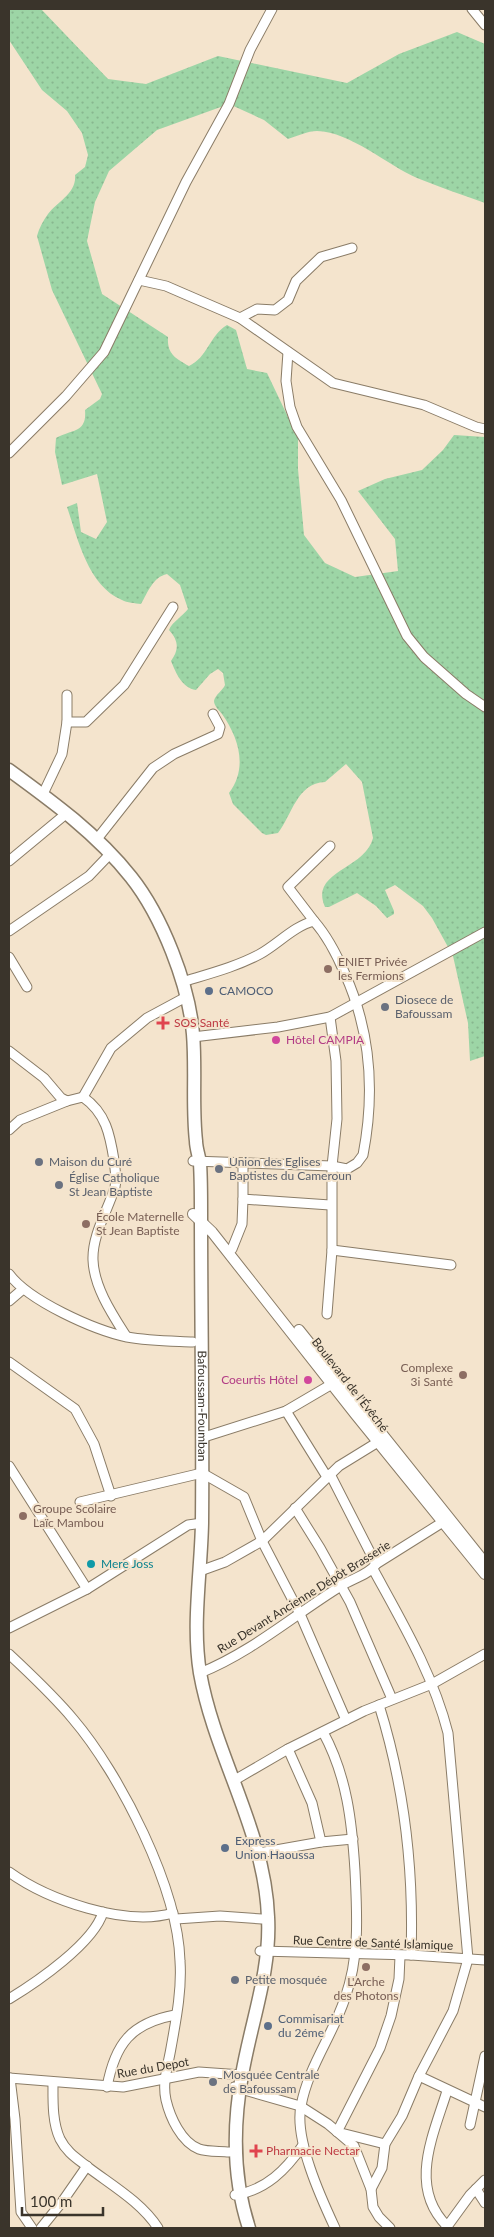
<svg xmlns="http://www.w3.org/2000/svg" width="494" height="2237" font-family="Lato,sans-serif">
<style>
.grass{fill:url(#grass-dots)}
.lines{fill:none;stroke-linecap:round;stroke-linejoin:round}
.minor-casing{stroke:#8a7c67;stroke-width:11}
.major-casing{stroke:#8a7c67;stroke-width:12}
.highway-casing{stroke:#8a7c67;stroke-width:15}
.minor{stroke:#fff;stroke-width:9}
.major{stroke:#fff;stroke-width:10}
.highway{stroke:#fff;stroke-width:12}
.education-dot{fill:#8d6e63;stroke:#f4e4cd;stroke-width:2}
.service-dot{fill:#5c6f8a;stroke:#f4e4cd;stroke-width:2}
.worship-dot{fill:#6b7280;stroke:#f4e4cd;stroke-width:2}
.health-dot{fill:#e0444e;stroke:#f4e4cd;stroke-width:2}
.hotel-dot{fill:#d1479c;stroke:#f4e4cd;stroke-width:2}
.culture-dot{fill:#0f9aa8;stroke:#f4e4cd;stroke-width:2}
.labels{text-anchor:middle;stroke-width:4;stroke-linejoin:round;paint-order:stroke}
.education-label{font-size:12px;fill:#785e54;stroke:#f4e4cd;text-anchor:start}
.service-label{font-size:12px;fill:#4e5e75;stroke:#f4e4cd;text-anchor:start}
.worship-label{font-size:12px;fill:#5b616d;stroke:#f4e4cd;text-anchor:start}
.health-label{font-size:12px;fill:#be3a42;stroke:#f4e4cd;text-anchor:start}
.hotel-label{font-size:12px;fill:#b23c85;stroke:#f4e4cd;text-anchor:start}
.street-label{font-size:12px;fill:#3a342b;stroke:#f4e4cd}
.culture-label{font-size:12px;fill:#0d838f;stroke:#f4e4cd;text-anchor:start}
</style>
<defs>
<pattern id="grass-dots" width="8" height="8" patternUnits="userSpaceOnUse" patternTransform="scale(1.25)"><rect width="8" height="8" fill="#9dd5a6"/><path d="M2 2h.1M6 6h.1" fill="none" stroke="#88b78f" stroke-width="1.8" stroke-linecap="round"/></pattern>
</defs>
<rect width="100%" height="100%" fill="#f4e4cd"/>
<path class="grass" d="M9,9H41L108,79L146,84L218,56L347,83L399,54L457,32L485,44V203C463,195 439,187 417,178C387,165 351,132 317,131C308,131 297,136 288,139L264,120L229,104L157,130L109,171L95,202L87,241L102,294L168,337C167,354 175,358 189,366C207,358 210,335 227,325L236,330L247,369L267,373L288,417L298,421V469L304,535L325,563L355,577L398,571L395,539L358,491L385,479L422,470L443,450L454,435L485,437V1056L470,1061L468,1023L453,956L432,918L423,906L395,885L385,890L394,911V914L387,918L376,906L357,893L329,907H325C309,871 365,870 373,838L362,782L346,764L325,782C297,783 292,815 278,833L266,835L262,833L233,804L229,793C248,768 239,738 222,714C219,710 214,706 214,701C215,695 223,690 225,685L223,673L218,669L210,674L196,690C182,688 176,673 171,661C179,650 179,641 169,630C172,622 183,616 188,609L180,585L167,574C153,577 148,592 141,604C135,603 127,603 122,600C88,586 78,539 67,507L77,503L81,532L96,539L107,522L97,474L62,485L55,452L56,438C73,429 87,433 85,410L100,399L102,394L52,290L37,236C39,228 43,221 48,214C57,202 77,193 75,175L85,167L88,155L82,133L67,111L42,90L9,40Z"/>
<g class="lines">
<g class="minor-casing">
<g id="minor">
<path d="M472,9L485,25"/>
<path d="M139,280L166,286L240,318L333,383L424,405L476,427L485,429"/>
<path d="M240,318L257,309L275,310L288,300L296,281L321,257L352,248"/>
<path d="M288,352L286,381L290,407L297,427L341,500L407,636L424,657L466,694L485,707"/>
<path d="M9,453L66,396L104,352L186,182L229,104L250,50L272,9"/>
<path d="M67,722H86L124,685L173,607"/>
<path d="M43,794L62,754L67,722V695"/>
<path d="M97,839L153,768L174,754L218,734L220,727L213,714"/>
<path d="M9,861L67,813"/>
<path d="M314,921L288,887L330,846"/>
<path d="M9,931L89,876L111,853"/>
<path d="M9,957L27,987"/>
<path d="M182,982C208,974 236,967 260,954C278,944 294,926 314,921C328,937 337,955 345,974C371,1032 375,1093 363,1155L357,1163L347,1169L332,1166L193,1161"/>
<path d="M193,1037L278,1027L330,1017L485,932"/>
<path d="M9,1051L44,1078L61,1098L67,1101L83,1097C106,1113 110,1135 114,1160C115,1169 117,1178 115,1187C108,1210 92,1235 93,1260C94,1287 112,1314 126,1336"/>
<path d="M83,1097L111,1048L147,1018L186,997"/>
<path d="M9,1130L20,1120L67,1101"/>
<path d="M243,1164V1199L330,1205"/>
<path d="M232,1249L242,1224L243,1199"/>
<path d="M332,1250L451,1265"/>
<path d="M9,1274C29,1301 94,1330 127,1337C149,1341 171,1341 193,1342"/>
<path d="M9,1301L23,1289"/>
<path d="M327,1314L332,1250V1166L337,1119L336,1061L330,1017"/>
<path d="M9,1362L75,1409L94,1444L111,1496"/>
<path d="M286,1411L327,1477"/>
<path d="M201,1438L286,1411L332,1384"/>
<path d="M9,1466L87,1589"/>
<path d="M330,1474L376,1564"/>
<path d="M80,1502L202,1473L244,1497L262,1541L300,1614L346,1720"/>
<path d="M295,1508L320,1548L350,1602L392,1699"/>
<path d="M200,1571L225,1562L262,1541L339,1466L378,1442"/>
<path d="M9,1628L87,1589L188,1525L202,1523"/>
<path d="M9,1654C31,1675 53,1695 73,1719C120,1774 178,1888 180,1961C182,1990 176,2020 171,2048C168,2066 162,2082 166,2100C170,2117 181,2142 199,2149C207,2152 220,2151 229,2152"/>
<path d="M200,1673C252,1652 294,1615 341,1586C351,1579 369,1575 376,1564L443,1522"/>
<path d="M379,1705C404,1785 414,1871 411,1955"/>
<path d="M323,1732C347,1776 352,1822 355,1871C357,1914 360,1956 345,1998C333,2035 308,2067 301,2106C294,2139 321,2198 335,2228"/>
<path d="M288,1749L312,1803L321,1842"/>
<path d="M233,1781L288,1749L364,1711L432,1684L485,1654"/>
<path d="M259,1853L321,1842L353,1839"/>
<path d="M9,1872C48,1900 125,1927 173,1913"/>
<path d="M176,1919L220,1916L262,1919"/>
<path d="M260,1951L411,1955L485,1960"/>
<path d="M9,1999C37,1982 94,1943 103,1912"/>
<path d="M419,2076L485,2107"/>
<path d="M9,2078L123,2087L199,2072L242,2075"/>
<path d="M10,2078L15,2119L21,2212L32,2228"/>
<path d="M53,2082C53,2100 52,2122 60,2139C67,2153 78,2159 89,2168C113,2186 142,2203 158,2228"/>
<path d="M107,2087C115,2044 131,2023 175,2015"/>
<path d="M234,2087L300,2106L328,2124L354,2146L371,2189L373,2207L379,2217L390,2228"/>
<path d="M470,2125L485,2056"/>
<path d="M385,2144L337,2132L380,2048L391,2016L399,1979L400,1956"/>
<path d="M371,2189L382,2168L385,2144L402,2116L419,2076L453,2011L468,1959L448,1733C433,1674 402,1622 373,1569"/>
<path d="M476,2189L485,2203"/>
<path d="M235,2195C266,2190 286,2170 303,2145"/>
<path d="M447,2226C408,2187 433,2136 447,2091"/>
<path d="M41,2228L62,2202L87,2166"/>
<path d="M446,2228L470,2195L485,2180"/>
</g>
</g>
<g class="major-casing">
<g id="major">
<path d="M193,1214L212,1232L356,1415L485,1574"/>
<path d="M299,1330L485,1563"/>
</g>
</g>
<g class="highway-casing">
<g id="highway">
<path id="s1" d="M9,770C53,802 97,834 131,877C162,916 189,985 193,1034C196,1070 192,1106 196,1141C196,1148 199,1156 200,1163C201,1179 201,1196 201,1212C201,1316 203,1420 202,1523C201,1573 192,1624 200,1673C215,1757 265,1831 268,1917C271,1971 251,2022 242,2075C233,2125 233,2179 249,2228"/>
</g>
</g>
<use href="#minor" class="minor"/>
<use href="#major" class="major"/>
<use href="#highway" class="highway"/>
</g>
<g class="education-dot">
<circle cx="328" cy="969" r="5"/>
<circle cx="86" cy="1224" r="5"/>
<circle cx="463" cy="1375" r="5"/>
<circle cx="23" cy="1516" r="5"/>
<circle cx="366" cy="1967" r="5"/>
</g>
<g class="service-dot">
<circle cx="209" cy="991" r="5"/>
<circle cx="225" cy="1848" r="5"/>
<circle cx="268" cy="2026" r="5"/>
</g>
<g class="worship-dot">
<circle cx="385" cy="1007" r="5"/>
<circle cx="39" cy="1162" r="5"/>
<circle cx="219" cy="1169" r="5"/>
<circle cx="59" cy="1185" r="5"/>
<circle cx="235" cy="1980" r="5"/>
<circle cx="213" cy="2082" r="5"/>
</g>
<g class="health-dot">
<path d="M160.5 1015.5h5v5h5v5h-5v5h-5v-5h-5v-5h5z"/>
<path d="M253.5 2143.5h5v5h5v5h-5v5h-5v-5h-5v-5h5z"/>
</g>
<g class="hotel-dot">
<circle cx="276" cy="1040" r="5"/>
<circle cx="308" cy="1380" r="5"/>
</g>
<circle class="culture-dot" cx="91" cy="1564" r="5"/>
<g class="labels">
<g class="education-label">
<text x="338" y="966">ENIET Privée<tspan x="338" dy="14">les Fermions</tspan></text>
<text x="96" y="1221">École Maternelle<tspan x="96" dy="14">St Jean Baptiste</tspan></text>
<text x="453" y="1372" text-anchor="end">Complexe<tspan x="453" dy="14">3i Santé</tspan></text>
<text x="33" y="1513">Groupe Scolaire<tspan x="33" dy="14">Laïc Mambou</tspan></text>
<text x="366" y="1986" text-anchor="middle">L'Arche<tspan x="366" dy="14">des Photons</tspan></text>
</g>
<g class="service-label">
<text x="219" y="995">CAMOCO</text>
<text x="235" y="1845">Express<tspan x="235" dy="14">Union Haoussa</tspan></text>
<text x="278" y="2023">Commisariat<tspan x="278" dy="14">du 2éme</tspan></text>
</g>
<g class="worship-label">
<text x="395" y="1004">Diosece de<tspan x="395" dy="14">Bafoussam</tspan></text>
<text x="49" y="1166">Maison du Curé</text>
<text x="229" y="1166">Union des Eglises<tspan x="229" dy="14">Baptistes du Cameroun</tspan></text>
<text x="69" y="1182">Église Catholique<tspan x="69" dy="14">St Jean Baptiste</tspan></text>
<text x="245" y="1984">Petite mosquée</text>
<text x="223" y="2079">Mosquée Centrale<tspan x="223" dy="14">de Bafoussam</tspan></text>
</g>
<g class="health-label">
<text x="174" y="1027">SOS Santé</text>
<text x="266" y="2155">Pharmacie Nectar</text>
</g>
<g class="hotel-label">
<text x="286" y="1044">Hôtel CAMPIA</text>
<text x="298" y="1384" text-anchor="end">Coeurtis Hôtel</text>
</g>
<g class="street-label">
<text transform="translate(350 1385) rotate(52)" y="4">Boulevard de l'Évêché</text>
<text dy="4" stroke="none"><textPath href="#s1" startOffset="706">Bafoussam-Foumban</textPath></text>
<text transform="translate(304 1597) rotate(-32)" y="4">Rue Devant Ancienne Dépôt Brasserie</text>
<text transform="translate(373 1943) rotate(2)" y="4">Rue Centre de Santé Islamique</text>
<text transform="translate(153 2068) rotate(-10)" y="4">Rue du Depot</text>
</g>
<g class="culture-label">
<text x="101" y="1568">Mere Joss</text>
</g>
</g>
<rect width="494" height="2237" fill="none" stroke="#3a342b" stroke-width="20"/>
<path d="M22 2207v8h81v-8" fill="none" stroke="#3a342b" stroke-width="2.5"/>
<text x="30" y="2207" font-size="15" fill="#3a342b" stroke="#f4e4cd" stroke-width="4" paint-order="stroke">100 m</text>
</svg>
